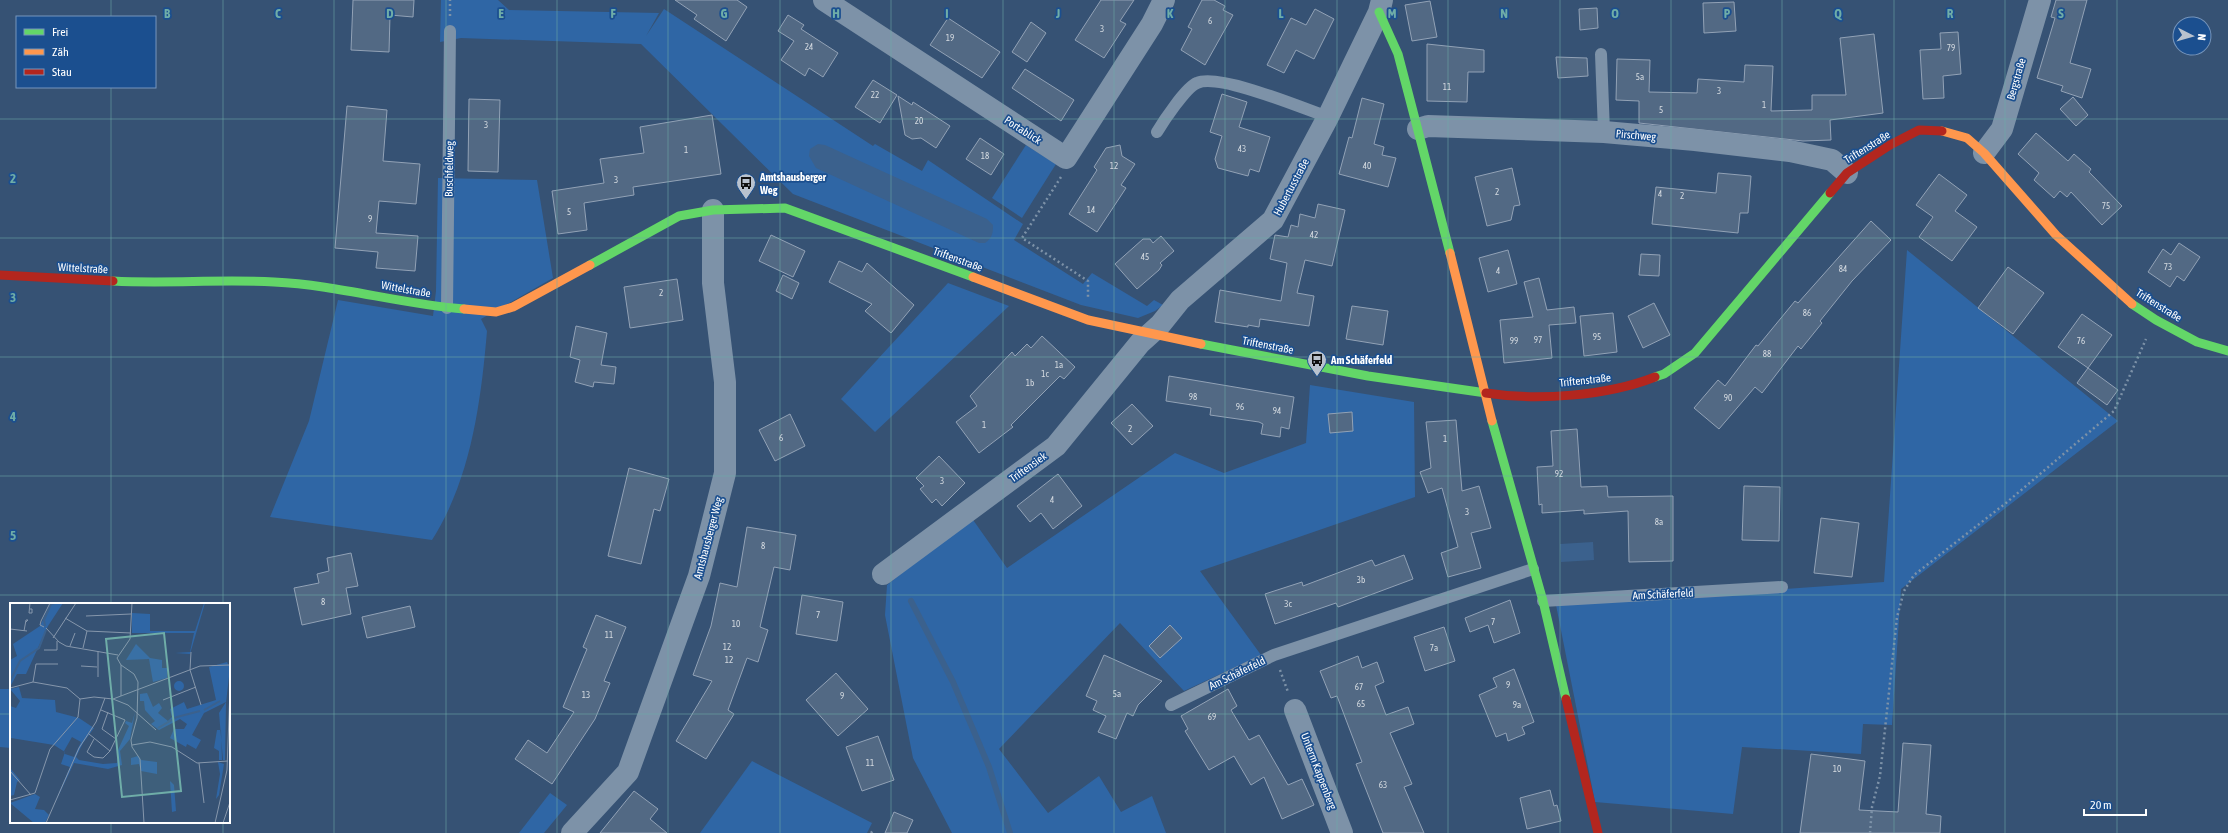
<svg xmlns="http://www.w3.org/2000/svg" width="2228" height="833" font-family="'Asap Condensed',sans-serif">
<style>
.green{fill:#2f66a5}
.water{fill:#3b618d}
.lines{fill:none;stroke-linecap:round;stroke-linejoin:round}
.stream{stroke:#3b618d;stroke-width:6}
.building{fill:#526984;stroke:#92a2b6}
.path{stroke:#7d92a8;stroke-width:2.5;stroke-dasharray:2 3;stroke-linecap:butt}
.lane{stroke:#7d92a8;stroke-width:12}
.street{stroke:#7d92a8;stroke-width:22}
.fast{stroke:#63d668;stroke-width:9}
.slow{stroke:#ff974d;stroke-width:9}
.jam{stroke:#b3261e;stroke-width:9}
.grid{fill:none;stroke:#6fada8;stroke-width:1;stroke-opacity:0.55}
.labels{text-anchor:middle;stroke-width:3.5;stroke-linejoin:round;paint-order:stroke}
.number-label{font-size:9px;fill:#d4dae0}
.street-label{font-size:11px;fill:#fff;stroke:#1b4f8f}
.poi-label{font-size:11px;font-weight:bold;fill:#fff;stroke:#1b4f8f;text-anchor:start}
.inset-river{fill:none;stroke:#3b618d;stroke-width:2}
.inset-road{fill:none;stroke:#8697ac;stroke-width:1}
.view{fill:#6fada8;fill-opacity:0.15;stroke:#6fada8;stroke-width:2}
.inset-edge{fill:none;stroke:#fff;stroke-width:2}
.grid-label{font-size:13px;text-anchor:middle;font-weight:bold;fill:#6fada8;stroke:#1b4f8f;stroke-width:3.5;stroke-linejoin:round;paint-order:stroke}
</style>
<rect width="100%" height="100%" fill="#365274"/>
<g class="green">
<path d="M441,0H498L509,10L659,13L646,36L664,9L873,146L875,144L922,171L928,160L1023,224L1014,240L1083,284L1092,273L1147,306L1154,300L1163,305L1155,311L1138,318L1081,305L793,194L641,44L461,38L440,42Z"/>
<path d="M1026,145L1056,164L1022,218L992,198Z"/>
<path d="M438,178L537,180L553,278L481,319L487,331C481,402 471,479 432,540L270,517L309,421L338,300L433,316L436,291Z"/>
<path d="M1907,250L2118,421L1901,589L1892,725L1863,724L1861,754L1742,747L1733,814L1595,802L1556,605L1884,582Z"/>
<path d="M948,283L1009,306L875,432L841,399Z"/>
<path d="M1310,385L1414,402L1415,497L1200,571L1261,655L1184,691L1120,623L999,749L1048,813L1099,776L1121,812L1152,796L1166,833H952L913,758L885,615L887,585L971,517L1007,568L1175,453L1224,473L1306,443Z"/>
<path d="M0,689H11V748L0,747Z"/>
<path d="M752,761L872,823L867,833H700Z"/>
<path d="M550,793L567,805L544,833H519Z"/>
</g>
<g class="water">
<path d="M818,144L825,145L987,219L993,225C993,234 992,238 985,243H979L816,168L809,156L810,149Z"/>
<path d="M1593,542L1594,560L1561,562L1560,544Z"/>
</g>
<g class="lines">
<path class="stream" d="M911,601L953,682L989,767L1010,833"/>
</g>
<g class="building">
<path d="M353,0H414L413,17L390,15L389,52L351,50Z"/>
<path d="M675,0H737L747,7L726,41L694,19L697,15Z"/>
<path d="M1101,0H1134L1120,21L1126,24L1104,58L1075,40Z"/>
<path d="M1202,0H1214L1225,6L1223,10L1233,15L1205,65L1181,50L1192,29L1188,27Z"/>
<path d="M2056,0H2087L2070,63L2091,69L2082,98L2061,91L2063,86L2037,78L2055,18L2051,17Z"/>
<path d="M1430,1L1437,37L1412,41L1405,5Z"/>
<path d="M1734,2L1736,31L1704,33L1703,3Z"/>
<path d="M1597,8L1598,28L1580,30L1579,9Z"/>
<path d="M1315,9L1334,19L1314,59L1296,50L1284,73L1267,65L1291,18L1306,25Z"/>
<path d="M788,15L804,25L801,29L838,53L823,77L809,68L805,76L781,60L794,41L778,31Z"/>
<path d="M948,18L1000,52L982,78L930,45Z"/>
<path d="M1031,22L1046,33L1027,62L1012,52Z"/>
<path d="M1958,32L1961,74L1943,76L1944,98L1923,99L1920,50L1941,49L1940,33Z"/>
<path d="M1874,34L1883,113L1830,120L1831,140L1803,141L1639,123V101L1616,100L1617,59L1650,60L1649,92L1697,93L1698,79L1744,82L1745,65L1773,66L1771,111L1812,110V95H1846L1840,38Z"/>
<path d="M1427,44L1484,50V72H1468L1467,102L1427,101Z"/>
<path d="M1556,57L1587,58L1588,76L1558,78Z"/>
<path d="M1025,69L1074,100L1061,121L1012,88Z"/>
<path d="M873,80L897,95L880,123L855,107Z"/>
<path d="M1222,94L1247,102L1239,127L1270,137L1259,172L1250,169L1248,176L1218,168L1215,159L1222,136L1210,132Z"/>
<path d="M898,96L912,105L913,102L950,126L936,148L921,138L912,139L905,135Z"/>
<path d="M2073,97L2088,115L2076,126L2060,109Z"/>
<path d="M1362,98L1384,104L1374,144L1384,147L1382,155L1396,158L1388,187L1339,174L1349,137L1352,138Z"/>
<path d="M469,99L500,100L498,172L468,171Z"/>
<path d="M347,106L387,110L383,161L420,164L416,204L379,201L376,233L418,236L415,271L376,268L378,252L335,248Z"/>
<path d="M712,115L721,174L633,187L634,195L584,203L587,230L558,234L552,191L604,183L600,159L644,153L640,127Z"/>
<path d="M2036,133L2068,161L2074,154L2091,169L2089,172L2122,206L2102,225L2071,192L2067,197L2060,191L2054,198L2034,180L2039,173L2018,154Z"/>
<path d="M980,138L1004,154L991,175L966,159Z"/>
<path d="M1120,145L1122,156L1135,164L1121,185L1126,188L1097,232L1069,214L1097,170L1094,167L1106,148Z"/>
<path d="M1512,168L1520,205L1514,206L1511,220L1487,226L1475,177Z"/>
<path d="M1718,173L1751,176L1748,213H1740L1738,233L1652,224L1656,187L1716,193Z"/>
<path d="M1939,174L1967,195L1955,211L1977,227L1952,261L1919,237L1933,217L1916,205Z"/>
<path d="M1318,204L1345,210L1332,266L1305,260L1297,293L1314,296L1309,326L1260,319L1259,327L1248,325V327L1215,322L1220,290L1281,301L1287,263L1270,259L1275,235L1288,237L1291,225L1298,227L1300,214L1315,218Z"/>
<path d="M1871,221L1891,240L1852,281L1820,321L1822,323L1801,349L1798,346L1762,393L1755,387L1719,429L1694,408L1718,380L1725,386L1756,345L1758,346L1795,301L1798,303Z"/>
<path d="M771,235L805,251L793,277L759,261Z"/>
<path d="M1161,236L1174,251L1160,263L1162,265L1159,270L1137,289L1115,264L1143,239H1150L1153,243Z"/>
<path d="M2179,243L2200,257L2184,281L2177,276L2170,287L2148,272L2163,249L2171,255Z"/>
<path d="M1508,250L1517,284L1488,292L1479,258Z"/>
<path d="M1641,254L1660,255L1659,276L1639,275Z"/>
<path d="M839,261L862,272L867,263L914,305L891,333L865,311L872,304L829,282Z"/>
<path d="M2008,267L2044,293L2013,334L1978,308Z"/>
<path d="M783,275L799,283L792,299L776,291Z"/>
<path d="M1539,278L1547,310L1574,307L1576,323L1549,325L1552,358L1504,363L1500,320L1533,317L1524,282Z"/>
<path d="M677,279L683,320L630,328L624,287Z"/>
<path d="M1654,303L1670,335L1643,348L1628,316Z"/>
<path d="M1352,306L1388,311L1383,345L1346,339Z"/>
<path d="M1613,313L1617,352L1584,356L1580,316Z"/>
<path d="M2082,314L2112,335L2088,368L2058,347Z"/>
<path d="M576,326L607,333L601,365L616,367L614,384L594,382L593,387L575,382L580,360L570,357Z"/>
<path d="M1042,336L1075,367L1064,379L1060,376L1011,425L1013,427L979,453L956,422L977,406L970,396L1012,352L1015,356L1027,344L1031,348Z"/>
<path d="M2088,368L2118,390L2107,405L2077,383Z"/>
<path d="M1169,376L1294,397L1289,429L1281,427L1280,437L1261,434L1263,424L1259,422L1210,415L1211,408L1166,401Z"/>
<path d="M1132,404L1153,426L1132,445L1111,423Z"/>
<path d="M1352,412L1353,431L1330,433L1328,414Z"/>
<path d="M790,414L805,446L775,461L759,430Z"/>
<path d="M1456,420L1462,491L1479,486L1491,528L1471,533L1481,568L1448,577L1441,553L1458,547L1442,488L1428,493L1420,472L1431,468L1426,422Z"/>
<path d="M1577,429L1581,487L1607,486L1608,497L1673,496V561L1629,562L1628,511L1584,514V510L1542,513V504L1539,505L1537,467L1553,466L1551,431Z"/>
<path d="M939,456L965,483L942,506L936,499L932,503L920,489L924,486L916,478Z"/>
<path d="M629,468L669,479L660,511L654,509L641,564L608,556Z"/>
<path d="M1058,474L1082,506L1053,529L1041,513L1030,522L1017,506Z"/>
<path d="M1744,486L1780,487L1779,541L1742,540Z"/>
<path d="M1821,518L1859,523L1852,577L1814,573Z"/>
<path d="M747,527L796,535L790,570L774,567L760,627L768,630L758,662L747,658L728,710L734,714L706,759L676,741L712,681L693,675L711,626L720,583L737,587Z"/>
<path d="M351,553L358,586L346,588L351,614L302,625L294,588L319,583L317,574L329,571L327,558Z"/>
<path d="M1404,555L1413,579L1338,607L1336,603L1275,624L1265,594L1302,582L1303,586L1372,560L1375,566Z"/>
<path d="M802,595L843,602L837,641L796,634Z"/>
<path d="M1510,600L1520,633L1494,643L1488,625L1470,632L1465,618Z"/>
<path d="M410,606L415,627L367,638L362,617Z"/>
<path d="M596,615L626,627L604,681L610,683L595,719L552,784L515,759L528,740L547,753L574,712L563,707L587,649L583,647Z"/>
<path d="M1170,625L1182,638L1160,658L1149,646Z"/>
<path d="M1444,627L1455,661L1425,671L1414,637Z"/>
<path d="M1104,655L1162,681L1138,705L1133,716L1127,713L1116,739L1098,732L1106,716L1093,710L1097,701L1086,696Z"/>
<path d="M1358,656L1362,668L1377,662L1384,682L1375,686L1386,715L1408,707L1414,724L1390,733L1412,784L1404,787L1424,833H1383L1356,764L1362,762L1337,696L1331,698L1320,671Z"/>
<path d="M1514,669L1534,722L1522,727L1525,734L1508,741L1506,733L1496,737L1479,695L1497,687L1493,678Z"/>
<path d="M836,673L868,709L838,736L806,700Z"/>
<path d="M1228,689L1237,706L1231,710L1249,740L1259,735L1288,785L1302,779L1314,805L1282,819L1264,777L1251,785L1234,756L1209,770L1185,731L1188,729L1181,716Z"/>
<path d="M878,736L894,780L862,791L846,747Z"/>
<path d="M1903,743L1931,745L1926,814L1941,816L1940,833H1800L1811,754L1865,761L1859,810L1898,812Z"/>
<path d="M1550,790L1554,806L1557,805L1561,821L1527,829L1520,798Z"/>
<path d="M634,791L658,809L650,819L667,833H600Z"/>
<path d="M894,812L913,820L907,833H885Z"/>
</g>
<g class="lines">
<g class="path">
<path d="M450,16V0"/>
<path d="M1061,177L1022,238L1088,281V298"/>
<path d="M1280,670L1288,692"/>
<path d="M871,833L874,829"/>
<path d="M1870,833L1872,807L1880,776L1897,617L1904,591L1914,575L2006,503L2114,411L2146,339"/>
</g>
<g class="lane">
<path d="M1601,54L1604,132"/>
<path d="M1157,132C1163,122 1186,87 1197,83C1219,73 1302,108 1328,117"/>
<path d="M447,308L450,31"/>
<path d="M1543,601L1782,587"/>
<path d="M1171,705L1274,655L1533,569"/>
</g>
<g class="street">
<path d="M824,0L1066,158L1152,24L1164,0"/>
<path d="M1418,129L1428,126L1604,132L1695,140L1790,151L1832,160L1847,173"/>
<path d="M1984,153L2002,129L2040,0"/>
<path d="M883,574L1056,446L1140,343L1160,325L1180,300L1273,220L1328,117L1379,12L1382,0"/>
<path d="M1295,710L1342,833"/>
<path d="M572,833L628,772L699,576L725,473V382L713,283V210"/>
</g>
<g class="fast">
<path d="M1379,12L1398,54L1450,253"/>
<path d="M590,265L679,216L713,210L785,208L973,277"/>
<path d="M113,281C166,284 220,279 274,282C338,285 400,304 464,309"/>
<path d="M2132,304L2156,320L2197,342L2228,351"/>
<path d="M1201,344L1368,376L1486,393"/>
<path d="M1655,377L1664,374L1695,353L1830,193"/>
<path d="M1492,421L1543,601L1566,699"/>
</g>
<g class="slow">
<path d="M1942,131L1967,138L1984,153L2056,235L2132,304"/>
<path d="M1450,253L1492,421"/>
<path d="M973,277L1088,320L1201,344"/>
<path d="M464,309L496,312L513,307L590,265"/>
</g>
<g class="jam">
<path d="M1830,193L1847,173L1890,145L1919,130L1942,131"/>
<path d="M0,275L113,281"/>
<path d="M1486,393C1537,401 1607,396 1655,377"/>
<path d="M1566,699L1598,833"/>
</g>
</g>
<path class="grid" d="M111,0V17M223,0V604M334,0V833M446,0V833M557,0V833M668,0V833M780,0V833M891,0V833M1003,0V833M1114,0V833M1225,0V833M1337,0V833M1448,0V833M1560,0V833M1671,0V833M1782,0V833M1894,0V833M2005,0V833M2117,0V833M111,87V604M0,119H2228M0,238H2228M0,357H2228M0,476H2228M0,595H2228M0,714H11M229,714H2228M111,822V833M223,822V833"/>
<defs>
<g id="bus-pin" transform="scale(1)"><path d="M0 17L-7.5 6A9.5 9.5 0 1 1 7.5 6Z" fill="#b9c2ce" stroke="#1b4f8f"/><path d="M-5-6H5V4H4V6H2V4H-2V6H-4V4H-5ZM-3.5-4V0h7V-4ZM-3.5 1.2v1.5H-2V1.2ZM2 1.2v1.5H3.5V1.2Z" fill="#111"/></g>
</defs>
<g fill-rule="evenodd">
<use href="#bus-pin" x="746" y="183"/>
<use href="#bus-pin" x="1317" y="360"/>
</g>
<g class="labels">
<g class="number-label">
<text x="1210" y="24">6</text>
<text x="1102" y="32">3</text>
<text x="950" y="41">19</text>
<text x="809" y="50">24</text>
<text x="1951" y="51">79</text>
<text x="1640" y="80">5a</text>
<text x="1447" y="90">11</text>
<text x="1719" y="94">3</text>
<text x="875" y="98">22</text>
<text x="1764" y="108">1</text>
<text x="1661" y="113">5</text>
<text x="919" y="124">20</text>
<text x="486" y="128">3</text>
<text x="1242" y="152">43</text>
<text x="686" y="153">1</text>
<text x="985" y="159">18</text>
<text x="1114" y="169">12</text>
<text x="1367" y="169">40</text>
<text x="616" y="183">3</text>
<text x="1497" y="195">2</text>
<text x="1660" y="197">4</text>
<text x="1682" y="199">2</text>
<text x="2106" y="209">75</text>
<text x="1091" y="213">14</text>
<text x="569" y="215">5</text>
<text x="370" y="222">9</text>
<text x="1314" y="238">42</text>
<text x="1145" y="260">45</text>
<text x="2168" y="270">73</text>
<text x="1843" y="272">84</text>
<text x="1498" y="274">4</text>
<text x="661" y="296">2</text>
<text x="1807" y="316">86</text>
<text x="1597" y="340">95</text>
<text x="1538" y="343">97</text>
<text x="1514" y="344">99</text>
<text x="2081" y="344">76</text>
<text x="1767" y="357">88</text>
<text x="1059" y="368">1a</text>
<text x="1045" y="377">1c</text>
<text x="1030" y="386">1b</text>
<text x="1193" y="400">98</text>
<text x="1728" y="401">90</text>
<text x="1240" y="410">96</text>
<text x="1277" y="414">94</text>
<text x="984" y="428">1</text>
<text x="1130" y="432">2</text>
<text x="781" y="441">6</text>
<text x="1445" y="442">1</text>
<text x="1559" y="477">92</text>
<text x="942" y="484">3</text>
<text x="1052" y="503">4</text>
<text x="1467" y="515">3</text>
<text x="1659" y="525">8a</text>
<text x="763" y="549">8</text>
<text x="1361" y="583">3b</text>
<text x="323" y="605">8</text>
<text x="1288" y="607">3c</text>
<text x="818" y="618">7</text>
<text x="1493" y="625">7</text>
<text x="736" y="627">10</text>
<text x="609" y="638">11</text>
<text x="727" y="650">12</text>
<text x="1434" y="651">7a</text>
<text x="729" y="663">12</text>
<text x="1508" y="688">9</text>
<text x="1359" y="690">67</text>
<text x="1117" y="697">5a</text>
<text x="586" y="698">13</text>
<text x="842" y="699">9</text>
<text x="1361" y="707">65</text>
<text x="1517" y="708">9a</text>
<text x="1212" y="720">69</text>
<text x="870" y="766">11</text>
<text x="1837" y="772">10</text>
<text x="1383" y="788">63</text>
</g>
<g class="street-label">
<text transform="translate(2016 79) rotate(-74)" y="4">Bergstraße</text>
<text transform="translate(1023 130) rotate(33)" y="4">Portablick</text>
<text transform="translate(1636 135) rotate(5)" y="4">Pirschweg</text>
<text transform="translate(1867 147) rotate(-32)" y="4">Triftenstraße</text>
<text transform="translate(449 169) rotate(-89)" y="4">Buschfeldweg</text>
<text transform="translate(1291 187) rotate(-62)" y="4">Hubertusstraße</text>
<text transform="translate(958 259) rotate(20)" y="4">Triftenstraße</text>
<text transform="translate(83 268) rotate(3)" y="4">Wittelstraße</text>
<text transform="translate(406 289) rotate(10)" y="4">Wittelstraße</text>
<text transform="translate(2159 305) rotate(32)" y="4">Triftenstraße</text>
<text transform="translate(1268 345) rotate(11)" y="4">Triftenstraße</text>
<text transform="translate(1585 380) rotate(-6)" y="4">Triftenstraße</text>
<text transform="translate(1028 467) rotate(-36)" y="4">Triftensiek</text>
<text transform="translate(708 538) rotate(-75)" y="4">Amtshausberger Weg</text>
<text transform="translate(1663 594) rotate(-3)" y="4">Am Schäferfeld</text>
<text transform="translate(1237 673) rotate(-26)" y="4">Am Schäferfeld</text>
<text transform="translate(1319 771) rotate(69)" y="4">Unterm Kappenberg</text>
</g>
<g class="poi-label">
<text x="760" y="181">Amtshausberger<tspan x="760" dy="13">Weg</tspan></text>
<text x="1331" y="364">Am Schäferfeld</text>
</g>
</g>
<g transform="translate(10 603)">
<rect width="220" height="220" fill="#365274"/>
<path d="M41,0H53L38,23L16,71H7L0,84V57L7,53L3,41L30,23ZM194,0H195L180,51L165,50L180,49L184,30H122V10L140,11V28H185ZM126,41L140,55L152,57V65H157V75L143,79L139,56L116,57ZM217,59L220,65L216,100L215,157H213L209,110L216,99L194,110L182,132L191,137L186,146L177,141L176,144L160,135L164,126H174L177,121L170,116L149,127L141,121L145,118L135,107L134,98H130V91L137,90L143,104L149,100L152,105L148,110L158,118L162,114L160,106L174,99L177,106L206,97L199,64ZM164 83a5 5 0 1 1 10 0a5 5 0 1 1-10 0ZM9,84L12,95L45,97L46,109L69,115L84,125L73,140L66,154L69,157L93,161L107,160L108,147L119,123L115,120L116,118L122,120L125,109L120,136L110,148L112,162L98,166L64,160L44,202L60,164L51,161L55,149L44,142L1,135L0,142V103L6,105L10,98L0,86ZM62,134L71,139L64,154L55,151L54,148ZM207,127H211L212,157H209V148L204,145ZM128,153L131,157L147,159V171L131,168L129,161L121,162V155ZM208,159L214,161L209,192L206,196L210,171ZM0,165L10,177L7,179L4,192L0,193ZM160,178L164,182L166,208L162,209ZM25,191L30,194L25,206L34,207L39,212L35,220H24L0,200Z" fill="#2f66a5" fill-rule="evenodd"/>
<path class="inset-river" d="M35,23L34,17L41,1L45,0M0,78L10,58L29,45L36,27M194,107L210,98M148,125L167,114L190,108"/>
<path class="inset-road" d="M122,0L120,36L107,55L111,62L124,71L128,79L127,115L121,137L122,144L130,156L134,220M20,6H22V10H19L20,0M76,13L121,11M55,15L77,28M34,24L30,22L31,18L40,0M36,25L49,39L56,43L108,52M0,26L17,28M14,28L16,17H18L15,20M77,28L121,30M43,35L66,0M60,43L65,30M73,45L77,28M34,47H47V38M181,49L180,67L191,102M111,62V93M71,63L87,64M88,74V48M23,79L26,61H48M0,85L23,79L57,85L70,96L84,94L103,96L118,102L146,127M103,96L190,63L220,62M153,97L186,84M98,109L92,126L106,136M79,131L100,148L115,117L91,107M84,136L77,149L84,154L93,155L100,148M122,142L140,139L162,144L187,160L218,158M189,160L194,200M0,168L21,192M0,197L25,190L40,146L68,114L70,96M36,220L69,145L86,119L95,95M205,220L217,167L220,86M213,220L220,199"/>
<path class="view" d="M154,30L171,188L112,194L96,36Z"/>
<rect width="220" height="220" class="inset-edge"/>
</g>
<g class="grid-label">
<text x="167" y="18">B</text>
<text x="278" y="18">C</text>
<text x="390" y="18">D</text>
<text x="501" y="18">E</text>
<text x="613" y="18">F</text>
<text x="724" y="18">G</text>
<text x="836" y="18">H</text>
<text x="947" y="18">I</text>
<text x="1058" y="18">J</text>
<text x="1170" y="18">K</text>
<text x="1281" y="18">L</text>
<text x="1392" y="18">M</text>
<text x="1504" y="18">N</text>
<text x="1615" y="18">O</text>
<text x="1727" y="18">P</text>
<text x="1838" y="18">Q</text>
<text x="1950" y="18">R</text>
<text x="2061" y="18">S</text>
<text x="13" y="183">2</text>
<text x="13" y="302">3</text>
<text x="13" y="421">4</text>
<text x="13" y="540">5</text>
</g>
<rect x="16" y="16" width="140" height="72" fill="#1b4f8f" stroke="#7695bc"/>
<rect x="24" y="29" width="20" height="6" fill="#63d668" stroke="#7695bc"/>
<text x="52" y="36" font-size="12" fill="#ffffff">Frei</text>
<rect x="24" y="49" width="20" height="6" fill="#ff974d" stroke="#7695bc"/>
<text x="52" y="56" font-size="12" fill="#ffffff">Zäh</text>
<rect x="24" y="69" width="20" height="6" fill="#b3261e" stroke="#7695bc"/>
<text x="52" y="76" font-size="12" fill="#ffffff">Stau</text>
<g transform="translate(2192 36) rotate(96)"><circle r="19" fill="#1b4f8f" stroke="#7695bc"/>
<path d="M0-3L7 15L0 10L-7 15Z" fill="#b9c2ce"/>
<text y="-6" font-size="11" font-weight="bold" text-anchor="middle" fill="#ffffff">N</text>
</g>
<path d="M2084 809v6h62v-6" fill="none" stroke="#ffffff" stroke-width="2"/>
<text x="2090" y="809" font-size="12" fill="#ffffff" stroke="#1b4f8f" stroke-width="3" paint-order="stroke">20 m</text>
</svg>
